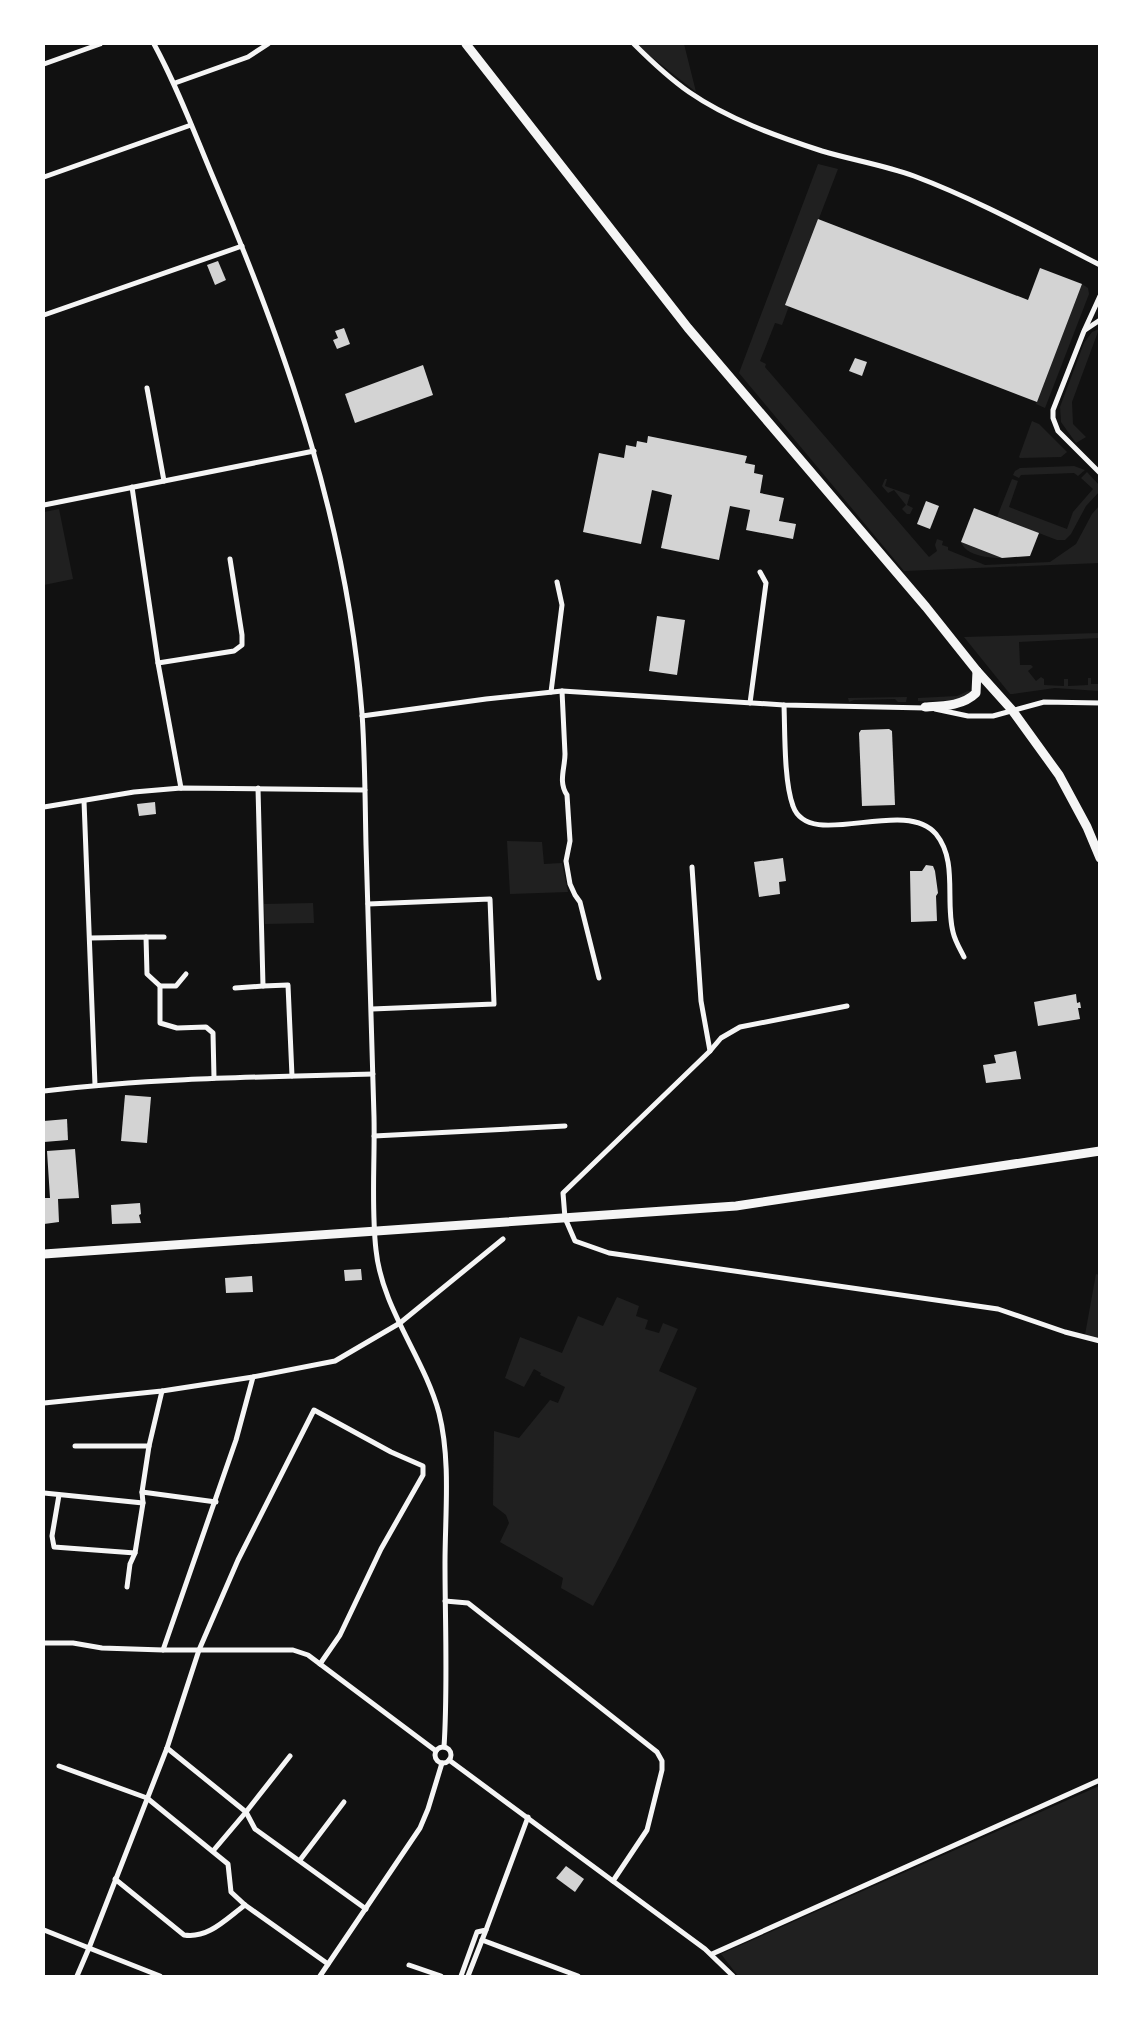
<svg xmlns="http://www.w3.org/2000/svg" width="1143" height="2020" font-family="Inter,sans-serif">
<style>
.green{fill:#202020}
.building{fill:#d3d3d3}
.lines{fill:none;stroke-linecap:round;stroke-linejoin:round}
.minor{stroke:#f5f5f5;stroke-width:5}
.primary{stroke:#f5f5f5;stroke-width:9}
</style>
<rect width="100%" height="100%" fill="#111"/>
<g class="green">
<path d="M638,44H684L696,92L649,55Z"/>
<path d="M818,164L838,169L786,304L789,306L782,325L775,323L760,361L766,364L765,367L929,557L937,551L935,545L937,539L943,541L942,545L948,547V550L985,565L1050,562L1076,544L1092,514L1099,506V563L904,571L739,373Z"/>
<path d="M1082,284L1088,288L1089,294L1045,408L1036,404Z"/>
<path d="M1099,329L1072,402L1073,424L1086,437L1076,443L1061,422L1060,407L1084,343L1092,332Z"/>
<path d="M1032,421L1039,424L1067,452L1061,457L1020,458L1019,457Z"/>
<path d="M1074,466L1085,470L1078,476L1074,473L1021,475L1019,478L1013,475L1015,471L1020,468Z"/>
<path d="M1087,472L1099,485V492L1086,506L1071,534L1065,540H1057L997,517L1012,479L1018,481L1009,507L1067,529L1073,512L1093,489L1081,478Z"/>
<path d="M885,479H887L885,486L910,495L907,505L913,508L910,514H907L902,509L906,505L894,490L888,493L882,486Z"/>
<path d="M59,509L73,579L44,585V512Z"/>
<path d="M961,542L1002,558C989,558 966,556 961,542Z"/>
<path d="M1099,633V638L1019,642L1020,665H1031L1033,667L1028,671L1036,681L1041,677L1044,679V685L1064,686V679H1068V686L1088,685V678H1091V684H1099V691L1055,688L1013,694H1010L964,637Z"/>
<path d="M968,691L972,692L958,700L918,701V698L957,696Z"/>
<path d="M907,697L906,702H898L895,699L854,700L849,702L848,698Z"/>
<path d="M507,841L542,842L544,864L562,863L568,892L510,894Z"/>
<path d="M313,903L314,923L265,924L264,904Z"/>
<path d="M1096,1274L1099,1275V1339L1085,1335Z"/>
<path d="M617,1297L639,1306L636,1316L648,1320L645,1329L659,1333L663,1323L678,1329L659,1371L697,1388C666,1463 633,1535 593,1606L561,1588L563,1578L500,1542L509,1523L506,1515L493,1505L494,1431L519,1438L550,1400L558,1403L565,1387L540,1375L541,1373L534,1369L524,1387L505,1378L520,1337L562,1353L578,1316L603,1326Z"/>
<path d="M1099,1786V1976H738L721,1954Z"/>
</g>
<g class="building">
<path d="M818,219L1028,300L1040,268L1082,284L1037,402L785,305Z"/>
<path d="M218,261L226,280L215,285L207,265Z"/>
<path d="M344,328L350,344L337,349L333,340L338,338L335,331Z"/>
<path d="M855,358L867,362L862,376L849,371Z"/>
<path d="M423,365L433,395L355,423L345,394Z"/>
<path d="M648,436L747,456L745,463L755,465L754,473L763,475L760,493L784,498L779,521L796,524L793,539L746,530L750,510L730,506L719,560L661,548L672,495L652,490L641,544L583,532L599,453L624,458L626,445L636,447L637,441L647,443Z"/>
<path d="M926,501L939,506L930,529L917,524Z"/>
<path d="M974,508L1039,533L1030,556L1002,558L961,542Z"/>
<path d="M657,616L685,620L677,675L649,671Z"/>
<path d="M889,729L892,731L895,805L862,806L859,733L861,730Z"/>
<path d="M155,802L156,814L139,816L137,804Z"/>
<path d="M783,858L786,881L779,882L780,894L759,897L754,862Z"/>
<path d="M926,865L933,866L935,871L938,893L936,896L937,921L911,922L910,871H922Z"/>
<path d="M1076,994L1077,1003L1080,1002L1081,1008H1078L1080,1019L1038,1026L1034,1002Z"/>
<path d="M1016,1051L1021,1079L986,1083L983,1065L996,1063L994,1055Z"/>
<path d="M125,1095L151,1097L147,1143L121,1141Z"/>
<path d="M67,1119L68,1140L44,1142V1121Z"/>
<path d="M75,1149L79,1198L58,1199L59,1222L44,1224V1198H50L47,1151Z"/>
<path d="M140,1203L141,1214L139,1215L141,1223L112,1224L111,1205Z"/>
<path d="M361,1269L362,1280L345,1281L344,1270Z"/>
<path d="M252,1276L253,1292L226,1293L225,1278Z"/>
<path d="M566,1866L584,1879L575,1892L556,1878Z"/>
</g>
<g class="lines">
<g class="minor">
<path d="M154,44C179,90 197,140 218,189C289,356 348,530 362,713C365,756 365,801 366,845C369,936 372,1027 374,1117C375,1161 371,1206 376,1250C382,1309 424,1357 439,1413C451,1461 445,1514 445,1563C445,1624 448,1686 444,1747"/>
<path d="M634,44C651,61 669,78 689,92C728,119 776,136 822,151C852,160 884,165 914,176C978,200 1039,234 1100,265"/>
<path d="M44,64L100,44"/>
<path d="M175,83L248,57L268,44"/>
<path d="M44,177L191,125"/>
<path d="M1100,296L1084,331L1053,410V418L1058,431L1100,473"/>
<path d="M44,315L242,246"/>
<path d="M1085,330L1100,320"/>
<path d="M147,388L164,481"/>
<path d="M132,487L158,663L181,788"/>
<path d="M44,505L314,451"/>
<path d="M158,663L234,651L242,645V635L230,559"/>
<path d="M562,691C563,712 564,733 565,754C565,768 558,782 567,795L570,841L566,861L570,884L575,895L580,902L599,978"/>
<path d="M551,692L562,605L557,582"/>
<path d="M750,703L766,583L760,572"/>
<path d="M784,705C785,733 784,782 793,806C809,852 904,796 936,834C958,861 945,901 953,932C955,941 960,949 964,957"/>
<path d="M935,709L968,716H993L1044,702L1100,703"/>
<path d="M362,716L486,699L562,691L784,705L926,708"/>
<path d="M258,788L263,986L288,985L292,1076"/>
<path d="M84,801L95,1085"/>
<path d="M44,807L134,792L181,788L365,790"/>
<path d="M692,867L701,1001L710,1051"/>
<path d="M368,904L490,899L494,1004L372,1009"/>
<path d="M146,937H164"/>
<path d="M90,938L146,937L147,974L160,986V1023L177,1028L206,1027L213,1033L214,1078"/>
<path d="M160,986H176L186,974"/>
<path d="M235,988L263,986"/>
<path d="M847,1006L740,1027L721,1038L710,1051L563,1193L565,1218L575,1241L609,1253L998,1309L1065,1332L1100,1341"/>
<path d="M44,1091C153,1078 263,1077 373,1074"/>
<path d="M374,1136L565,1126"/>
<path d="M44,1403L162,1391L253,1377L335,1361L400,1323L503,1239"/>
<path d="M75,1446H149"/>
<path d="M142,1492L216,1502"/>
<path d="M44,1493L143,1503"/>
<path d="M59,1495L52,1536L54,1547L135,1553"/>
<path d="M127,1587L130,1564L135,1553L143,1503L142,1492L149,1446L162,1391"/>
<path d="M445,1601L468,1603L657,1752L662,1761V1770L647,1830L613,1881"/>
<path d="M44,1643H73L102,1648L163,1650H293L308,1655L436,1751"/>
<path d="M163,1650L236,1440L253,1377"/>
<circle cx="443" cy="1755" r="8"/>
<path d="M167,1748L246,1812L213,1851"/>
<path d="M290,1756L246,1812L255,1829L366,1909"/>
<path d="M449,1760L705,1949L733,1976"/>
<path d="M59,1766L147,1798L228,1864L231,1892L245,1905L328,1964"/>
<path d="M300,1860L344,1802"/>
<path d="M115,1879L184,1935C208,1939 226,1919 245,1905"/>
<path d="M44,1930L89,1948L167,1748L199,1650L238,1560L314,1410L391,1452L423,1466V1475L381,1549L340,1635L320,1664"/>
<path d="M482,1940L578,1976"/>
<path d="M712,1954L1100,1780"/>
<path d="M409,1965L441,1976"/>
<path d="M77,1976L89,1948L160,1976"/>
<path d="M320,1976L420,1828L428,1809L442,1763"/>
<path d="M461,1976L477,1932L486,1930L528,1817"/>
<path d="M468,1976L486,1930"/>
</g>
<g class="primary">
<path d="M466,44L688,328L926,607L977,671L1012,710L1059,775L1087,827L1100,858"/>
<path d="M925,707C943,706 963,706 976,693L977,671"/>
<path d="M44,1254L736,1206L1100,1151"/>
</g>
</g>
<rect width="1143" height="2020" fill="none" stroke="#ffffff" stroke-width="90"/>
</svg>
